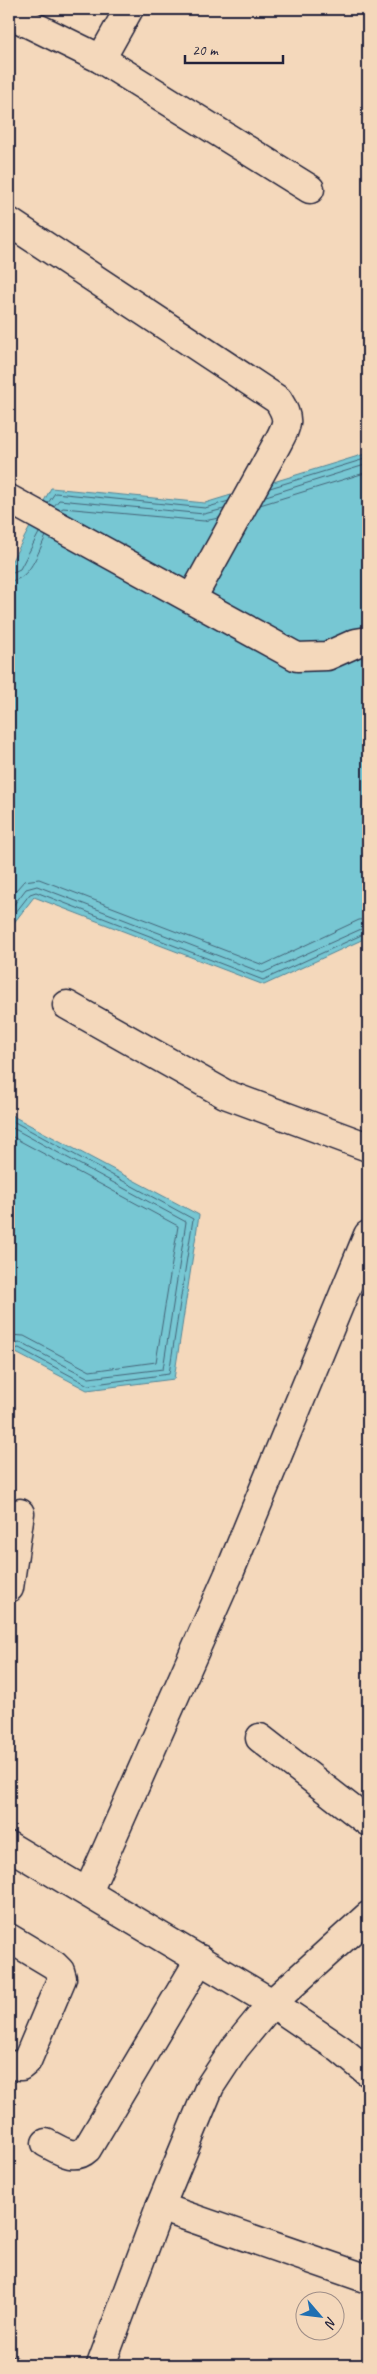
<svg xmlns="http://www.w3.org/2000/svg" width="377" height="2374" font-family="Caveat,sans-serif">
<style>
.water{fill:#77c7d3;stroke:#558596}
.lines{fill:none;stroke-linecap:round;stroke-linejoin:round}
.shore{stroke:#446478;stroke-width:1}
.service-casing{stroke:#22223b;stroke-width:18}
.minor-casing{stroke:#22223b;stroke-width:31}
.service{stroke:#f4d8bb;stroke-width:14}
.minor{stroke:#f4d8bb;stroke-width:28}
</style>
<rect width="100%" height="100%" fill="#f4d8bb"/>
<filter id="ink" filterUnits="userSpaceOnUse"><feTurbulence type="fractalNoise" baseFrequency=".02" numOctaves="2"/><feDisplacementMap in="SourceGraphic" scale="10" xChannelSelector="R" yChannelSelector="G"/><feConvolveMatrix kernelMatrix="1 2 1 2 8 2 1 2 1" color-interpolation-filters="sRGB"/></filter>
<g filter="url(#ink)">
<g class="water">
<path d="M368,453V937L264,985L34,897L9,929V566L51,488L205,503Z"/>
<path d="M9,1114L199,1215L174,1379L87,1390L16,1353L9,1356Z"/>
</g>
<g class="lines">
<g class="shore">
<path d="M270,488L368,458"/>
<path d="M266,496L368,464"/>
<path d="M48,503L55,493L205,508L229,501"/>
<path d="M260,505L368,472"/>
<path d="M54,506L59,500L204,514L224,509"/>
<path d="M60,510L63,508L204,521L219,518"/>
<path d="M9,574L20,569L39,533"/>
<path d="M9,581C30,581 38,552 46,536"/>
<path d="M9,898L24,881L39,879L263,965L359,920L368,919"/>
<path d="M9,911L26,889L37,886L263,973L368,926"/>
<path d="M9,921L30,894L36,892L263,980L368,932"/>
<path d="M9,1119L193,1219L169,1374L88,1385L19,1348L9,1350"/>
<path d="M9,1126L186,1222L163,1369L89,1378L21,1343L9,1344"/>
<path d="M9,1135L178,1226L156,1362L90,1371L24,1336L9,1335"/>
</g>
<g class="service-casing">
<path id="service" d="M9,2363L13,2365"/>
</g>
<g class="minor-casing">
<g id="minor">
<path d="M9,14L101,59L310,189"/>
<path d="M101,59L129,9"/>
<path d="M9,222L278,400C291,420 287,425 277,444L192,598"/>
<path d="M9,499L297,657L327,656L356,643L368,641"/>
<path d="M67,1005L225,1094L368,1147"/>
<path d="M9,1588L20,1513"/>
<path d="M260,1738L368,1822"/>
<path d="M9,1846L272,2003L340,2049L368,2072"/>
<path d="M88,1892L228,1576L368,1235"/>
<path d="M9,1938L54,1965L60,1971L62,1978L27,2061L21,2066L9,2065"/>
<path d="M46,2143C60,2150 74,2161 87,2149L200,1959"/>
<path d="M160,2207L368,2279"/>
<path d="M101,2365L160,2207L210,2086L235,2048L272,2003L368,1916"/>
</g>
</g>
<use href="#service" class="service"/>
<use href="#minor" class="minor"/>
</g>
</g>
<rect width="377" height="2374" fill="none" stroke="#f4d8bb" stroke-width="30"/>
<rect x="15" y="15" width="347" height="2344" fill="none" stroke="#22223b" stroke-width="2" filter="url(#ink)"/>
<g transform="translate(320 2316) rotate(118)"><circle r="24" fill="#f4d8bb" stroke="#a08f88"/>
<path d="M0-4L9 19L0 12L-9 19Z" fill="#1f6fb2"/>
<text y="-8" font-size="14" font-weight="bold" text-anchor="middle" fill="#22223b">N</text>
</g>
<path d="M185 55v8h98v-8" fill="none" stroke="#22223b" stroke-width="2.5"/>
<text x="192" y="55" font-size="15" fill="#22223b" stroke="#f4d8bb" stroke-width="4" paint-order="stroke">20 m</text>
</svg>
